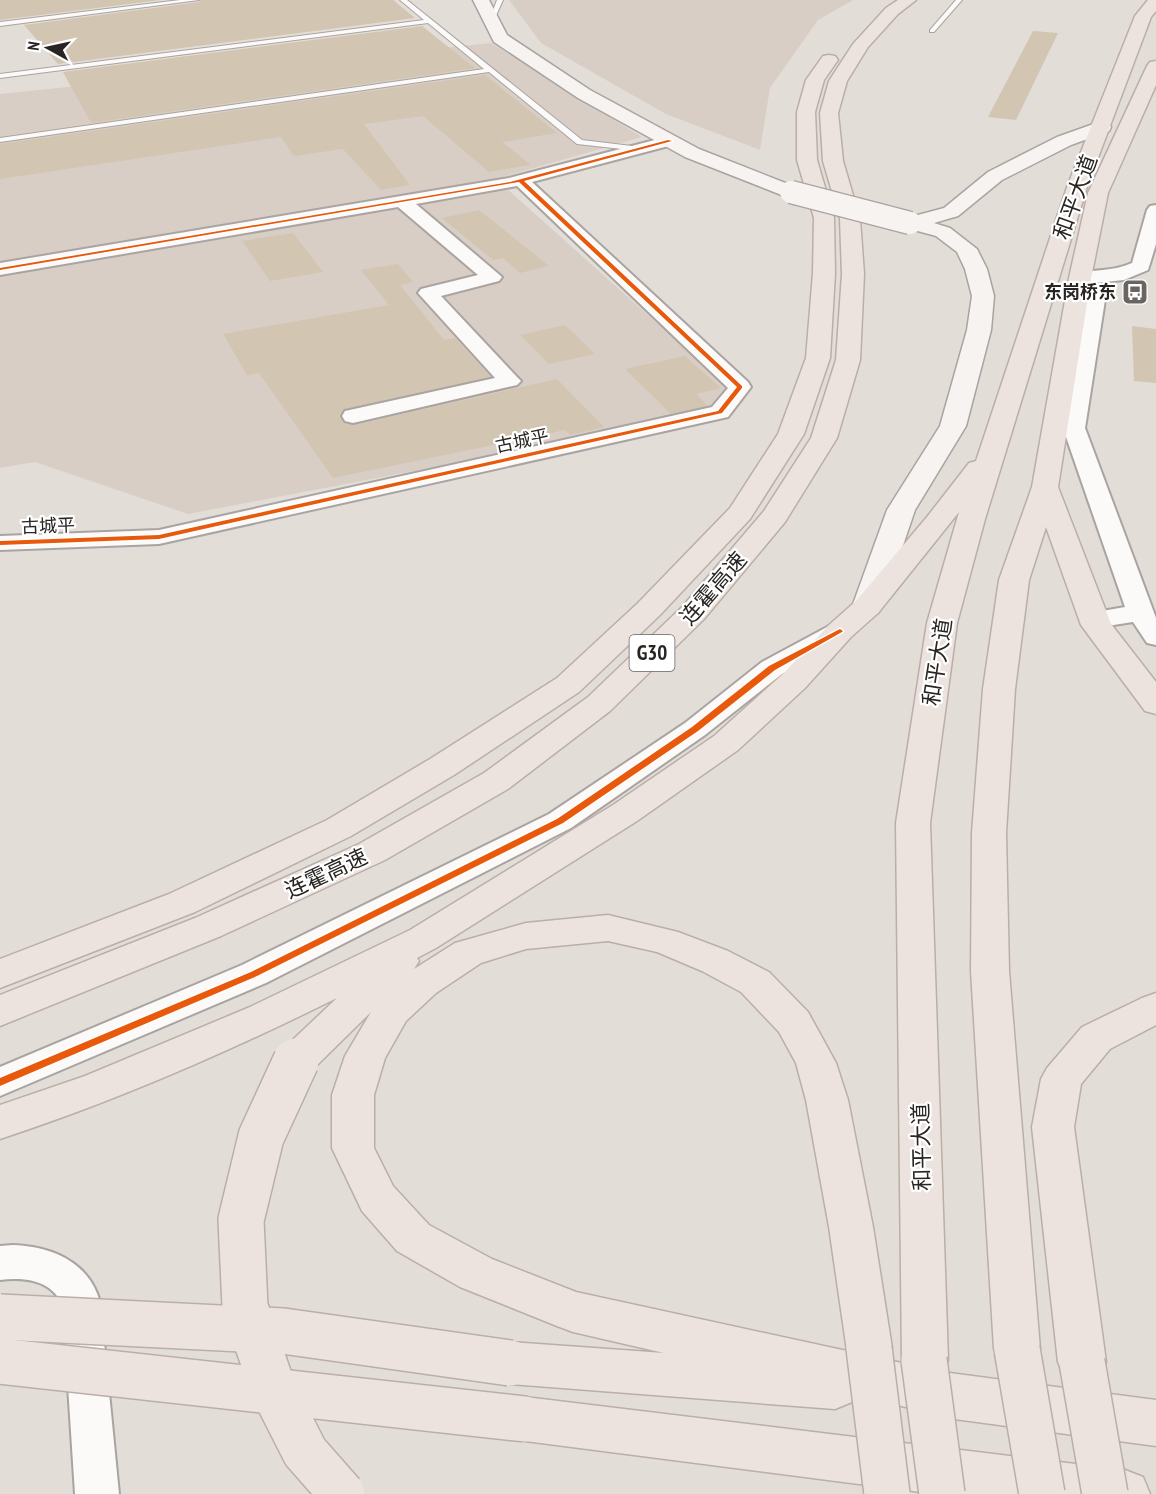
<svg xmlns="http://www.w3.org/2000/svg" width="1156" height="1494" font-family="'PT Sans Narrow','Noto Sans SC',sans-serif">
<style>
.built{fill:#d9cec5}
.building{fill:#d2c5b2}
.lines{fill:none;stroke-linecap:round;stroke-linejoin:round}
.lane-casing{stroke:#a9a4a1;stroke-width:2}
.street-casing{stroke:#a9a4a1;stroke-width:4}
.secondary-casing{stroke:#a9a4a1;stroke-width:3}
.highway-casing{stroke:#baaea7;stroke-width:3}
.lane{fill:#fbfaf9;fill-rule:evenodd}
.street{fill:#fbfaf9;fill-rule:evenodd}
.secondary{fill:#f7f3f1;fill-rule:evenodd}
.highway{fill:#ede3de;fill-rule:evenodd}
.secondary-bridge-casing{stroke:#a9a4a1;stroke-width:25;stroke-linecap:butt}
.highway-bridge-casing{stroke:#baaea7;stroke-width:48;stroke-linecap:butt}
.secondary-bridge{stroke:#f7f3f1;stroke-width:22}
.highway-bridge{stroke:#ede3de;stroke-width:45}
.cycleway-casing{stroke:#fff;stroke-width:3}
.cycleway{fill:#e8590c;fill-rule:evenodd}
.labels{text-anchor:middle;stroke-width:4.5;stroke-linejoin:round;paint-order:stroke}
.far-poi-label{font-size:18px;font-weight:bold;fill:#282522;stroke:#fff;text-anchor:end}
.far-street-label{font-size:18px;fill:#282522;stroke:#fff}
.shield{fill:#fff;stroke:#686664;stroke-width:1.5}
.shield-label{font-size:21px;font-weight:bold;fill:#282522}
.street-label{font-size:22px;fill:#282522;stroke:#fff}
</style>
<rect width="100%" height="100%" fill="#e3ddd8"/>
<g class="built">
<path d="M509,0H853L818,20L770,88L760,150L666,114L541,43Z"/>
<path d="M491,43L642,137L496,179L744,401L703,416L188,514L35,462L0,468V94Z"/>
</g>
<g class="building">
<path d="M0,0H161L0,20Z"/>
<path d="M201,0H393L415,18L58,64L24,25L199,2Z"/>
<path d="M422,26L475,68L91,123L63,72Z"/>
<path d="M1033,31L1058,33L1016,120L988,117Z"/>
<path d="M485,75L557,133L502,142L531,165L489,172L423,116L364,124L410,185L381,190L343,149L294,156L281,137L0,179V144Z"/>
<path d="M479,210L549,266L520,273L503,258L493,260L442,218Z"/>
<path d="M293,233L323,272L270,281L242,241Z"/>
<path d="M398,264L413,282L400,285L444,340L455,338L491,377L345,409L340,415L343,422L354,425L557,379L604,427L570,435L565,430L333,478L259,373L247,375L223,334L389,305L361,270Z"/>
<path d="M565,325L595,354L549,364L520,335Z"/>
<path d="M1132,326L1156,329V383L1134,381Z"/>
<path d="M685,356L721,388L696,394L708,406L671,414L625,369Z"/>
</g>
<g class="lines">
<g class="lane-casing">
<g id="lane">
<path d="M180,0H199L0,26V22Z"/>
<path d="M400,0H407L582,140L640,147L644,149L640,151L577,144L489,72L0,142V138L484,69L428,23L0,78V74L424,20Z"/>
<path d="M497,0H503L494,20L489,21Z"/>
<path d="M956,0H962L934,32H930V30Z"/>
</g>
</g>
<g class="street-casing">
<g id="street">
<path d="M670,136L678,141L676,144L532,182L748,382L751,387L728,417L159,544L0,550V536L159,530L712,407L728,388L517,186L416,204L502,277L499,281L441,296L517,377L521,381L517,385L353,423L345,421L342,416L345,411L495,378L418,293L421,289L478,275L398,207L0,275V263L509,178Z"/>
<path d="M1156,205V244L1148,270L1124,280L1093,283L1105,300L1085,428L1156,618V645L1147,643L1133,622L1094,628L1085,626L1081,620L1085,614L1125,607L1063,428L1085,300L1070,278L1073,274C1093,269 1113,272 1132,263L1147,210L1150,206Z"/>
<path d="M838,624L847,626L851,632L847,638L782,674L705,735L571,828L266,983L0,1096V1067L242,965L549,814L685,723L762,662L829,626Z"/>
<path d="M13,1245C66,1247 105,1274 103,1331L119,1494H75L63,1308C54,1280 25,1277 0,1280V1246Z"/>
</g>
</g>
<g class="secondary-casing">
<g id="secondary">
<path d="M473,0H489L507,35L590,90L699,149L798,188L801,192L798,196H784L685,157L578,98L494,42Z"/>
<path d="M1102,121L1109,123L1111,127L1109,131L1071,145L1002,180L958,216L934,223L950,228L977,249L987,269L994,296L991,330L966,426L915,510L882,607L878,613L867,616L856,613L852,607L887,510L940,426L967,330L972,296L965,269L957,252L936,236L903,227L900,223L903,219L944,208L988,172L1057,137Z"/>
</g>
</g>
<g class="highway-casing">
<g id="highway">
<path d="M898,0H916L898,14L868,47L847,81L838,113L843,161L860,219L864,274L860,360L837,438L785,522L704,619L610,711L508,789L385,860L221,936L0,1026V995L195,918L359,844L484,773L588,697L682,607L764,511L811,438L836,360L842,274L840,219L823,161L820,113L829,81L853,44L886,8Z"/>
<path d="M1148,0H1156V11L1151,17L1087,187L985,519L957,623L930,823L948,1360L942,1372L1156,1400V1446L932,1416L915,1409L855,1396L852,1402L835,1409L510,1384L493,1378L486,1363L493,1348L510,1342L664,1353L573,1332L557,1326L460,1287L397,1251L362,1211L332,1148V1095L345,1056L371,1012L310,1072L296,1076L282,1072L276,1061L282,1050L337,998C228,1052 116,1101 0,1139V1105L85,1076L250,1007L410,930L613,805L714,736L783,674L829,625L856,601L927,517L969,463L976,461L1067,187L1135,16ZM959,512L927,623L896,823L902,1363L887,1360L892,1348L873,1227L848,1100L836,1063L808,1012L769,972L728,951L678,932L608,915L526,923L455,943L414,969L419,961L417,958L436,948L637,821L738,750L805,688L851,637L878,613ZM608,941L657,952L702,971L741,992L779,1032L796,1063L806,1100L829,1227L847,1351L576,1292L492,1259L429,1225L393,1186L374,1148V1095L385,1058L406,1021L436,993L481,963L526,949Z"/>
<path d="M829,55L835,56L838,60L824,80L815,112L817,160L834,218L835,273L830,358L804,434L750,519L660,615L579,692L454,775L351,836L195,912L0,988V959L169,894L327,820L430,759L557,678L638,603L730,508L778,434L806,358L813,273L814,218L797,160V112L806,80L823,56Z"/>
<path d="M1156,61V85L1108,193L1091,278L1058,487L1111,624L1156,682V714L1145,711L1081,625L1046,527L1029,580L1015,689L1006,833L1009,971L1040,1349L1034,1364L1017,1370L1000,1364L994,1349L971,971L972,833L983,689L999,580L1032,487L1069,278L1088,193L1147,66L1150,62Z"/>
<path d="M1156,993V1025L1110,1049L1081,1084L1074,1127L1106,1362L1099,1377L1082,1383L1065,1377L1058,1362L1032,1127L1041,1079L1047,1068L1082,1027L1142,998Z"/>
<path d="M525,1397L1125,1470L1143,1477L1150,1494H936L525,1441L508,1435L501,1419L508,1403Z"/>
</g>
</g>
<use href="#lane" class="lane"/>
<use href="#street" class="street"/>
<use href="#secondary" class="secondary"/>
<use href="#highway" class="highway"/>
<g class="secondary-bridge-casing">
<path id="secondary-bridge" d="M791,192L910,223"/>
</g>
<g class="highway-bridge-casing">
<g id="highway-bridge">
<path d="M296,1061L261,1137L241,1220L245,1307L273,1389L305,1452L342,1494"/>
<path d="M0,1317L283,1331L510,1363"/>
<path d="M869,1348L887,1494"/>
<path d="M1017,1349L1042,1494"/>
<path d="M924,1360L942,1494"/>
<path d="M0,1361L525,1419"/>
<path d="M1082,1362L1105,1494"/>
</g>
</g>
<use href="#secondary-bridge" class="secondary-bridge"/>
<use href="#highway-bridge" class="highway-bridge"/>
<g class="cycleway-casing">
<g id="cycleway">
<path d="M668,140L672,141L524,181L742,386V388L722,413L159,539L0,545V541L159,535L718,411L737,387L519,182L0,270V268L510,182Z"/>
<path d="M840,629L843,631L842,632L775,670L698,731L563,823L257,976L0,1086V1078L251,972L557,819L692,727L769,666Z"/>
</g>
</g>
<use href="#cycleway" class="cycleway"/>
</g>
<defs>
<g id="bus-square" transform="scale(1.35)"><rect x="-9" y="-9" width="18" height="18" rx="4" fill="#696562" stroke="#fff"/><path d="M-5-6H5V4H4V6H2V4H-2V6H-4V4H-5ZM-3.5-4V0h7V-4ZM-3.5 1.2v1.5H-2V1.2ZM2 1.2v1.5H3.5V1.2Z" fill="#fff"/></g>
</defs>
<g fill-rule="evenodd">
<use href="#bus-square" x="1135" y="292"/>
</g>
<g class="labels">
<g class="far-poi-label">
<text x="1116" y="298">东岗桥东</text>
</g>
<g class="far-street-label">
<text transform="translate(522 441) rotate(-12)" y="6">古城平</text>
<text transform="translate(48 526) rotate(-2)" y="6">古城平</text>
</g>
<rect class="shield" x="629.5" y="635" width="45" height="36" rx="4.5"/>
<g class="shield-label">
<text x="652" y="660">G30</text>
</g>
<g class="street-label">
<text transform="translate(1075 197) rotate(-70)" y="8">和平大道</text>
<text transform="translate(713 588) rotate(-49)" y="8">连霍高速</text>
<text transform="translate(937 662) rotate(-81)" y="8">和平大道</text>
<text transform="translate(326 873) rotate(-25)" y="8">连霍高速</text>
<text transform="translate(921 1147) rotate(-91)" y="8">和平大道</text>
</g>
</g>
<g transform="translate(48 48) rotate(278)" stroke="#ffffff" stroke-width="4.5" paint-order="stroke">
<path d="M0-4.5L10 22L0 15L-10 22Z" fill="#282522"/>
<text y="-9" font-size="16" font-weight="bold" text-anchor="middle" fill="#282522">N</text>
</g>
</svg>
